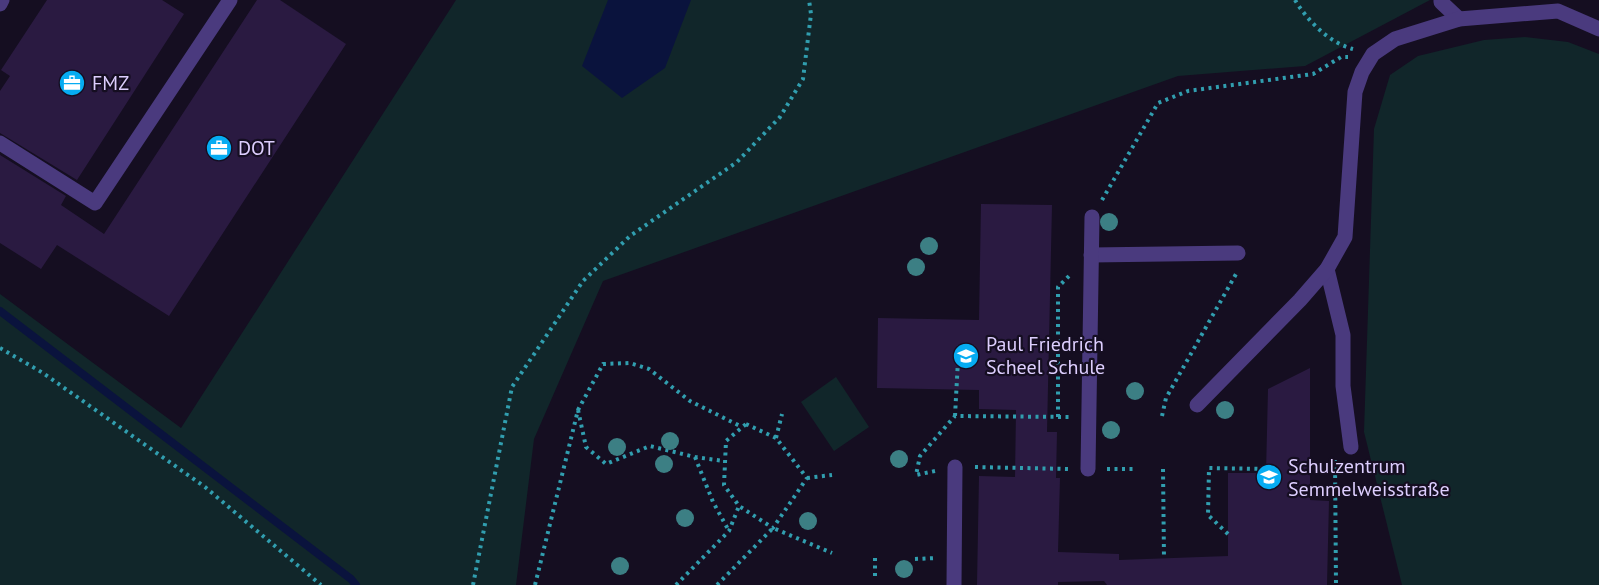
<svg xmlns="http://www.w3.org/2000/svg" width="1599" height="585" font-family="'PT Sans',sans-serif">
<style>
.green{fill:#11262a}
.water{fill:#0a133d}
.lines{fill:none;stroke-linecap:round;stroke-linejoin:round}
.stream{stroke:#0a133d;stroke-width:8}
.building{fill:#2a1a41}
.path{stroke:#319eaf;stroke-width:4;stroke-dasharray:3 4.5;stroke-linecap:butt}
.minor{stroke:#4a3a7e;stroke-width:15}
.tree{fill:#3c7f84}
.labels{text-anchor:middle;stroke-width:4.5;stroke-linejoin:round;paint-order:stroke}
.poi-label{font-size:20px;fill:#ddcefe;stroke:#150e21;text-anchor:start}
</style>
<rect width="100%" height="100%" fill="#150e21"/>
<g class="green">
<path d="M456,0H1430L1305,66L1178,76L603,281L534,439L516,585H0V294L181,428Z"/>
<path d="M1525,37L1568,42L1599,54V585H1402L1364,432L1374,129L1390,75L1418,56L1484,40Z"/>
<path d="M836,377L869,427L834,451L801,402Z"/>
</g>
<path class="water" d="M608,0H691L665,68L622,98L582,66Z"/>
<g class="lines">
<path class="stream" d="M0,311L351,579L356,585"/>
</g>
<g class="building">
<path d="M47,0H162L184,14L77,180L0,133V91L10,76L1,70Z"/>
<path d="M257,0H280L346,44L169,316L57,245L41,269L0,243V155L66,196L61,205L104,234Z"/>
<path d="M981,204L1052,205L1047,432H1057L1056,478H1060L1058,552L1119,554V560L1228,556V473H1266L1268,389L1310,368V500L1329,501L1327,585H1107L1104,581L1058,582V585H977L979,476L1015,477L1016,410L979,409V390L877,388L878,318L979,320Z"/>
</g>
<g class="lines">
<g class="path">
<path d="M1295,0C1307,20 1329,43 1353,49"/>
<path d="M1102,200L1158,103L1188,91L1313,74L1341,57H1348"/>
<path d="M0,348L43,373L205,487L321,585"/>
<path d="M578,410L586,447L606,464L650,446L695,457L724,461"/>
<path d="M955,416L958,360"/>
<path d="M1162,416L1166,398L1236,274"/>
<path d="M1058,417V287L1069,276"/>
<path d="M746,424L776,438L807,478L773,528L739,506L724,485L726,441Z"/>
<path d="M776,438L782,414"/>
<path d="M695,457L713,502L729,531"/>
<path d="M1335,460L1336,585"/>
<path d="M975,467L1070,469"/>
<path d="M1107,469H1134"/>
<path d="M1163,469L1164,559"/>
<path d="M935,471L916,475L920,456L955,416L1070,417"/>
<path d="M807,478L832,475"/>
<path d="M1228,534L1208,515L1209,468L1266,469"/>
<path d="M875,558V579"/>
<path d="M915,559L936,558"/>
<path d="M473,585L512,387L583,281L630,236L737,162L780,117L803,79L811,14L809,0"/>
<path d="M535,585L578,410L603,364L630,363L649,369L690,401L742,427"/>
<path d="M676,585L729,531L739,506"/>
<path d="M717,585L773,528L832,553"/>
</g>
<g class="minor">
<path d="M1441,0V2L1459,19"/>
<path d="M0,4L2,0"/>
<path d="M0,143L95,203L230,0"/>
<path d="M1091,255L1238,253"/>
<path d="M1327,269L1343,335V386L1351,447"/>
<path d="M1197,405L1300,300L1327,269L1345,237L1355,92L1362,72L1373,54L1395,39L1459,19L1558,11L1599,29"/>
<path d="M1088,469L1092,217"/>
<path d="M954,585L955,467"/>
</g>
</g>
<g class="tree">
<circle cx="1109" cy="222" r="9"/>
<circle cx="929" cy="246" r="9"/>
<circle cx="916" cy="267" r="9"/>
<circle cx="1135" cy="391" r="9"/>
<circle cx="1225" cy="410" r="9"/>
<circle cx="1111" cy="430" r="9"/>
<circle cx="670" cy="441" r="9"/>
<circle cx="617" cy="447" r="9"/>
<circle cx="899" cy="459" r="9"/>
<circle cx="664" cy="464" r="9"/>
<circle cx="685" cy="518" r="9"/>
<circle cx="808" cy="521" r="9"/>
<circle cx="620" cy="566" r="9"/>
<circle cx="904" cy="569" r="9"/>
</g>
<defs>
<g id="office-disc" transform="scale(1.35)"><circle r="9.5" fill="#06acf2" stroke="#150e21"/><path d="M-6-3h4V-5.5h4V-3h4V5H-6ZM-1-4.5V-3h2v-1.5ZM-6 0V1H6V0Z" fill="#fff"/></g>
<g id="school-disc" transform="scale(1.35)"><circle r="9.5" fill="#06acf2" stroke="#150e21"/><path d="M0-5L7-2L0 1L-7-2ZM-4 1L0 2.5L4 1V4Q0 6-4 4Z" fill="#fff"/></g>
</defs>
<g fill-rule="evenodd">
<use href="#office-disc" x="72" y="83"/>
<use href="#office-disc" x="219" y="148"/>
<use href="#school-disc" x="966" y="356"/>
<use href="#school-disc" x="1269" y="477"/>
</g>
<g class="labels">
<g class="poi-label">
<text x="92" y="90">FMZ</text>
<text x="238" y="155">DOT</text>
<text x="986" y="351">Paul Friedrich<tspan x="986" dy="23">Scheel Schule</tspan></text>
<text x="1288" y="473">Schulzentrum<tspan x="1288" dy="23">Semmelweisstraße</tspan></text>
</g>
</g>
</svg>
